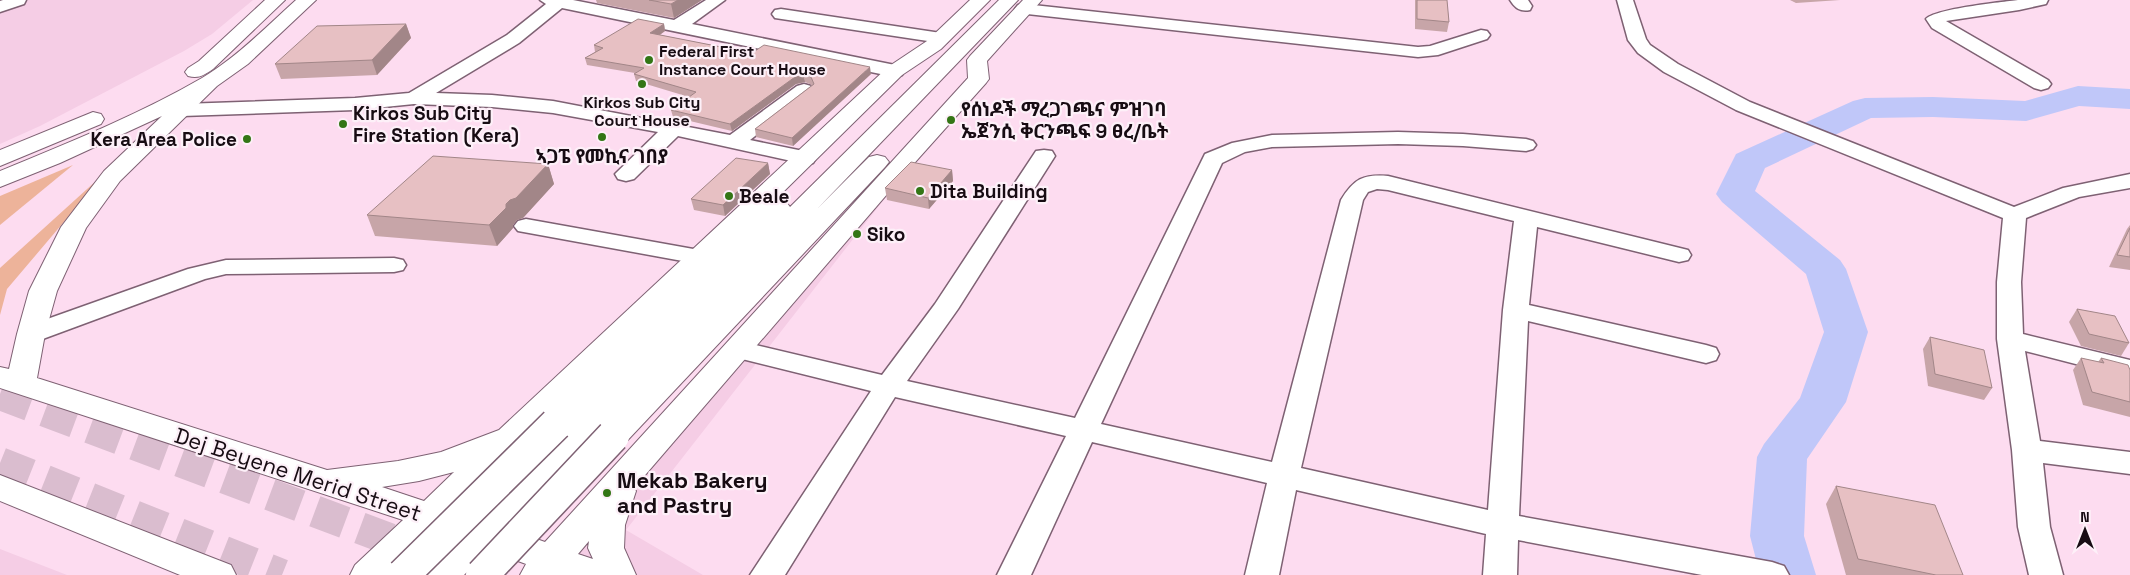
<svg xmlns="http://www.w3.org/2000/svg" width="2130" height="575" font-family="'Space Grotesk','Noto Sans Ethiopic',sans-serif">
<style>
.built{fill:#f5cde5}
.green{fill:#edb39a}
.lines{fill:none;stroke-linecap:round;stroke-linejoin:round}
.river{fill:#c0c7f9;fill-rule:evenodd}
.major-tunnel{stroke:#dabdcf;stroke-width:32;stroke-dasharray:32 16;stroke-linecap:butt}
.minor-casing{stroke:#7e6173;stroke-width:3}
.major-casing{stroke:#7e6173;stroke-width:2}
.minor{fill:#fff;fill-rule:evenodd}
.major{fill:#fff;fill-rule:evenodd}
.major-bridge-casing{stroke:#7e6173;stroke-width:35;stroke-linecap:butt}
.major-bridge{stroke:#fff;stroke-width:32}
.wall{fill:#c7a5a8}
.shaded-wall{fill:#a28688}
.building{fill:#e7c0c3;stroke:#a28688}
.poi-dot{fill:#337615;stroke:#fdf0f8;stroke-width:2}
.labels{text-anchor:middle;stroke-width:4.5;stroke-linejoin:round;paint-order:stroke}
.far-poi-label{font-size:16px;font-weight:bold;fill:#170c13;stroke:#fdf0f8;text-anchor:start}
.poi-label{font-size:19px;font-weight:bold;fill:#170c13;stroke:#fdf0f8;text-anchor:start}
.near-street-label{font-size:22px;fill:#170c13;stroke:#fdf0f8}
.near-poi-label{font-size:22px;font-weight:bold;fill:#170c13;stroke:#fdf0f8;text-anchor:start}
</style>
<rect width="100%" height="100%" fill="#fddcf0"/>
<g class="built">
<path d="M0,0H253L212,34L184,51L40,126L0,144Z"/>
<path d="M882,202L626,530L703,575H576L559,527Z"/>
<path d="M0,549L67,575H0Z"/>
</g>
<g class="green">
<path d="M73,165L0,225V196Z"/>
<path d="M108,170L7,289L0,315V268Z"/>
</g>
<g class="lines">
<path class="river" d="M2078,86L2130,89V109L2079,106L2026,121L1933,117L1871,118L1765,168L1755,191L1840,260L1846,269L1868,332L1846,402L1807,459L1804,536L1816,575H1760L1750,536L1757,457L1764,444L1800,398L1824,332L1806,274L1722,202L1716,194L1736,154L1853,101L1865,98L1933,97L2025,101Z"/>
<g class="major-tunnel">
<path d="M0,394L419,550"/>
<path d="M0,463L282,575"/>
</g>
<g class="minor-casing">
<g id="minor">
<path d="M3,0H26L24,4L0,12V1Z"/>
<path d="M540,0H573L674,20L706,0H725L692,24L895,65L902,67L904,71L902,75L895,77L562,8L519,43L436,93L492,95L553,101L730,135L797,86L804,84L811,86L814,90L750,140L813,153L816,158L813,163L805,164L678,136L634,179L626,181L618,179L615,174L658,132L553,113L492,107L414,104L355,110L182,116L154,113L151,109L154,105L161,103L182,104L355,98L409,93L507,35L546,4Z"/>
<path d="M1510,0H1528L1532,6L1530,10C1520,12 1515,8 1510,0Z"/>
<path d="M1617,0H1633L1646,39L1650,45L1678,64L1750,102L2014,207L2063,188L2130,174V188L2079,197L2026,218L2021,282L2023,334L2130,360V378L2025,351L2040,441L2130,452V474L2043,463L2050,527L2063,575H2029L2018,527L2012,450L1997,339V282L2003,218L1736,110L1664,72L1638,53L1628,40Z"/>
<path d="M2018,0H2048L2046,4L2019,10L1946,21L2048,80L2051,84L2048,88L2041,90L2034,88L1932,28L1926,19C1934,9 2002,2 2018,0Z"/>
<path d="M1024,4L1418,47L1430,46L1481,30L1487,31L1490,35L1487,39L1438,55L1418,57L1018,13L1015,9L1018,5Z"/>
<path d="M781,9L941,33L947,34L950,38L947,42L941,43L775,18L772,14L775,10Z"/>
<path d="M1398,132L1463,134L1526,139L1533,141L1536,145L1533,149L1526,151L1463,146L1398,144L1272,147L1245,152L1222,163L1101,424L1272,462L1341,200C1354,179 1363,174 1388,176L1688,250L1691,255L1688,260L1679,262L1537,227L1529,305L1706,345L1716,348L1719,354L1716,360L1706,363L1528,321L1519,516L1772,562L1784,566L1789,575H1702L1518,540L1517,575H1483L1486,534L1296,490L1279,575H1245L1267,483L1092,442L1031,575H997L1066,436L895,397L785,575H750L871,391L730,356L726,350L730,344L739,341L882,375L935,304L1036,151L1044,150L1052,151L1055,156L958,309L907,381L1075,418L1205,154L1232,143L1272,135ZM1377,189L1388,190L1514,221L1503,310L1488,510L1301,468L1363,200L1368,192Z"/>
<path d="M526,219L699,250L708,252L711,257L708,262L699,264L518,231L514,226L518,221Z"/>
<path d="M394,258L403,260L406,265L403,270L394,272L226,274L205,279L40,340L31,342L22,340L18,334L22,328L188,269L226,260Z"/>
</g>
</g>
<g class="major-casing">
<g id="major">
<path d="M265,0H285L213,69C204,75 199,79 188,76L185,72L188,68L199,61Z"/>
<path d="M296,0H316L248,64L217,86L120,181L86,228L57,291L45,334L37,378L327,470L398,461L441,452L499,430L888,67L927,41L970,0H990L941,49L902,75L773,202L778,200L787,203L790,207L999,0H1018L817,209L869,157L877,155L885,157L889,162L885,167L624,444L613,447L602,444L597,437L508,529L545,542L968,78L967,60L970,56L1023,0H1042L987,61L989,79L986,83L901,178L634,488L636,491L625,525L624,548L636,575H520L526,564L488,550L464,575H423L428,565L560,434L556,435L545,432L542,428L457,511L463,521L458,530L446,534L436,531L391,575H350L355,565L403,520L0,388V367L9,369L17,334L29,291L61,227L104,171L162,116L60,163L0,187V171C68,143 138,115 202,78C237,57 266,27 296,0ZM454,472L424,501L382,487L419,481ZM589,541L588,548L593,559L578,554Z"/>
<path d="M93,112L101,114L104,119L101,124L0,166V150Z"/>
<path d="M0,475L231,565L236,575H180L0,501Z"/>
</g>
</g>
<use href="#minor" class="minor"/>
<use href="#major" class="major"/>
<g class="major-bridge-casing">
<g id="major-bridge">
<path d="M403,575L556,424"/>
<path d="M482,575L613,436"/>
</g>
</g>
<use href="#major-bridge" class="major-bridge"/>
</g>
<g class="wall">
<path d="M596,0H702L674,18L597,3Z"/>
<path d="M1415,0H1447L1449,22L1447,32L1415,29Z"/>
<path d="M1790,0H1840L1796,3Z"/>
<path d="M406,24L411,38L377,75L281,79L275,64Z"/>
<path d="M664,24L665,31L660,35L752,53L871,74L793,146L756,137L755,129L812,85L805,82L796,84L732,131L673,117L671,110L689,97L636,81L634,74L635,73L587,65L585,58L595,52L594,45Z"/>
<path d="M768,163L770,174L725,216L694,210L691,199Z"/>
<path d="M548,164L554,184L523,218L517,220L513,225V228L497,246L375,236L367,215Z"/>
<path d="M952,170L953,181L929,209L887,200L885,188Z"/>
<path d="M2130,225V270L2109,267L2127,229Z"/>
<path d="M2077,309L2129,343L2121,356L2081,346L2069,322Z"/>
<path d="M1930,337L1992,388L1984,400L1928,386L1923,349Z"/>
<path d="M2081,358L2098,362L2101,358L2130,370V417L2083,405L2073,370Z"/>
<path d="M1836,486L1963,575H1846L1826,504Z"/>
</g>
<g class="shaded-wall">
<path d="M678,0H702L674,18L671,4Z"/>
<path d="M406,24L411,38L377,75L372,60Z"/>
<path d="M664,24L665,31L652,40L650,33Z"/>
<path d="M870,67L871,74L793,146L792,138Z"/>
<path d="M803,75L805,82L796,84L732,131L730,124L795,77Z"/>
<path d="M768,163L770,174L725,216L723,205Z"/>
<path d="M548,164L554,184L523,218L517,220L513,225V228L497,246L489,225L510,200Z"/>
<path d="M952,170L953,181L929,209L928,198Z"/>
</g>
<g class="building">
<path d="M649,0H678L671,4Z"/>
<path d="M1417,0H1447L1449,22L1417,19Z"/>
<path d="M638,19L664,24L650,33L752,53L764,45L870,67L792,138L755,129L814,84L811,77L803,75L795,77L730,124L671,110L696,92L634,74L644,68L585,58L603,48L594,45Z"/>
<path d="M406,24L372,60L275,64L317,26Z"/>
<path d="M433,156L548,164L516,198L510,200L506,204V208L489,225L367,215Z"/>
<path d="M736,158L768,163L723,205L691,199Z"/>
<path d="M911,162L952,170L928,198L885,188Z"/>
<path d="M2130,228V257L2117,255Z"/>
<path d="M2077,309L2115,316L2129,343L2089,334Z"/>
<path d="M1930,337L1984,350L1992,388L1935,374Z"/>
<path d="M2081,358L2104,363L2101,358L2128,365L2130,370V402L2092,392Z"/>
<path d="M1836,486L1935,505L1963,575H1936L1858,559Z"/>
</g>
<g class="poi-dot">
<circle cx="649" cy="60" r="5"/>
<circle cx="642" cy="84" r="5"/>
<circle cx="951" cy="120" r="5"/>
<circle cx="343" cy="124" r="5"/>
<circle cx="602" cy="137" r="5"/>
<circle cx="247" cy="139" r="5"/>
<circle cx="920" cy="191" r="5"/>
<circle cx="729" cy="196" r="5"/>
<circle cx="857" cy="234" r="5"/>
<circle cx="607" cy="493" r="5"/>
</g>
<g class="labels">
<g class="far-poi-label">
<text x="659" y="57">Federal First<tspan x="659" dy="18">Instance Court House</tspan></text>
<text x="642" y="108" text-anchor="middle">Kirkos Sub City<tspan x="642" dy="18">Court House</tspan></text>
</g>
<g class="poi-label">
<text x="961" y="116">የሰነዶች ማረጋገጫና ምዝገባ<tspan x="961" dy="22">ኤጀንሲ ቅርንጫፍ 9 ፀረ/ቤት</tspan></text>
<text x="353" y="120">Kirkos Sub City<tspan x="353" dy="22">Fire Station (Kera)</tspan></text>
<text x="237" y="146" text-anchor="end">Kera Area Police</text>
<text x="602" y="163" text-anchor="middle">ኣጋፔ የመኪና ገበያ</text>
<text x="930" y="198">Dita Building</text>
<text x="739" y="203">Beale</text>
<text x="867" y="241">Siko</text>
</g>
<g class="near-street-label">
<text transform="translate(298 474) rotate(18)" y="8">Dej Beyene Merid Street</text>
</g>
<g class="near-poi-label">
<text x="617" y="488">Mekab Bakery<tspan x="617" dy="25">and Pastry</tspan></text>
</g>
</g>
<g transform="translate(2085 530)" stroke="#fdf0f8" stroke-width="4" paint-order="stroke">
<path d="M0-4L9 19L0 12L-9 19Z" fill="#170c13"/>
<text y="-8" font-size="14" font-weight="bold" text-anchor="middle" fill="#170c13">N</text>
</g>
</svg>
